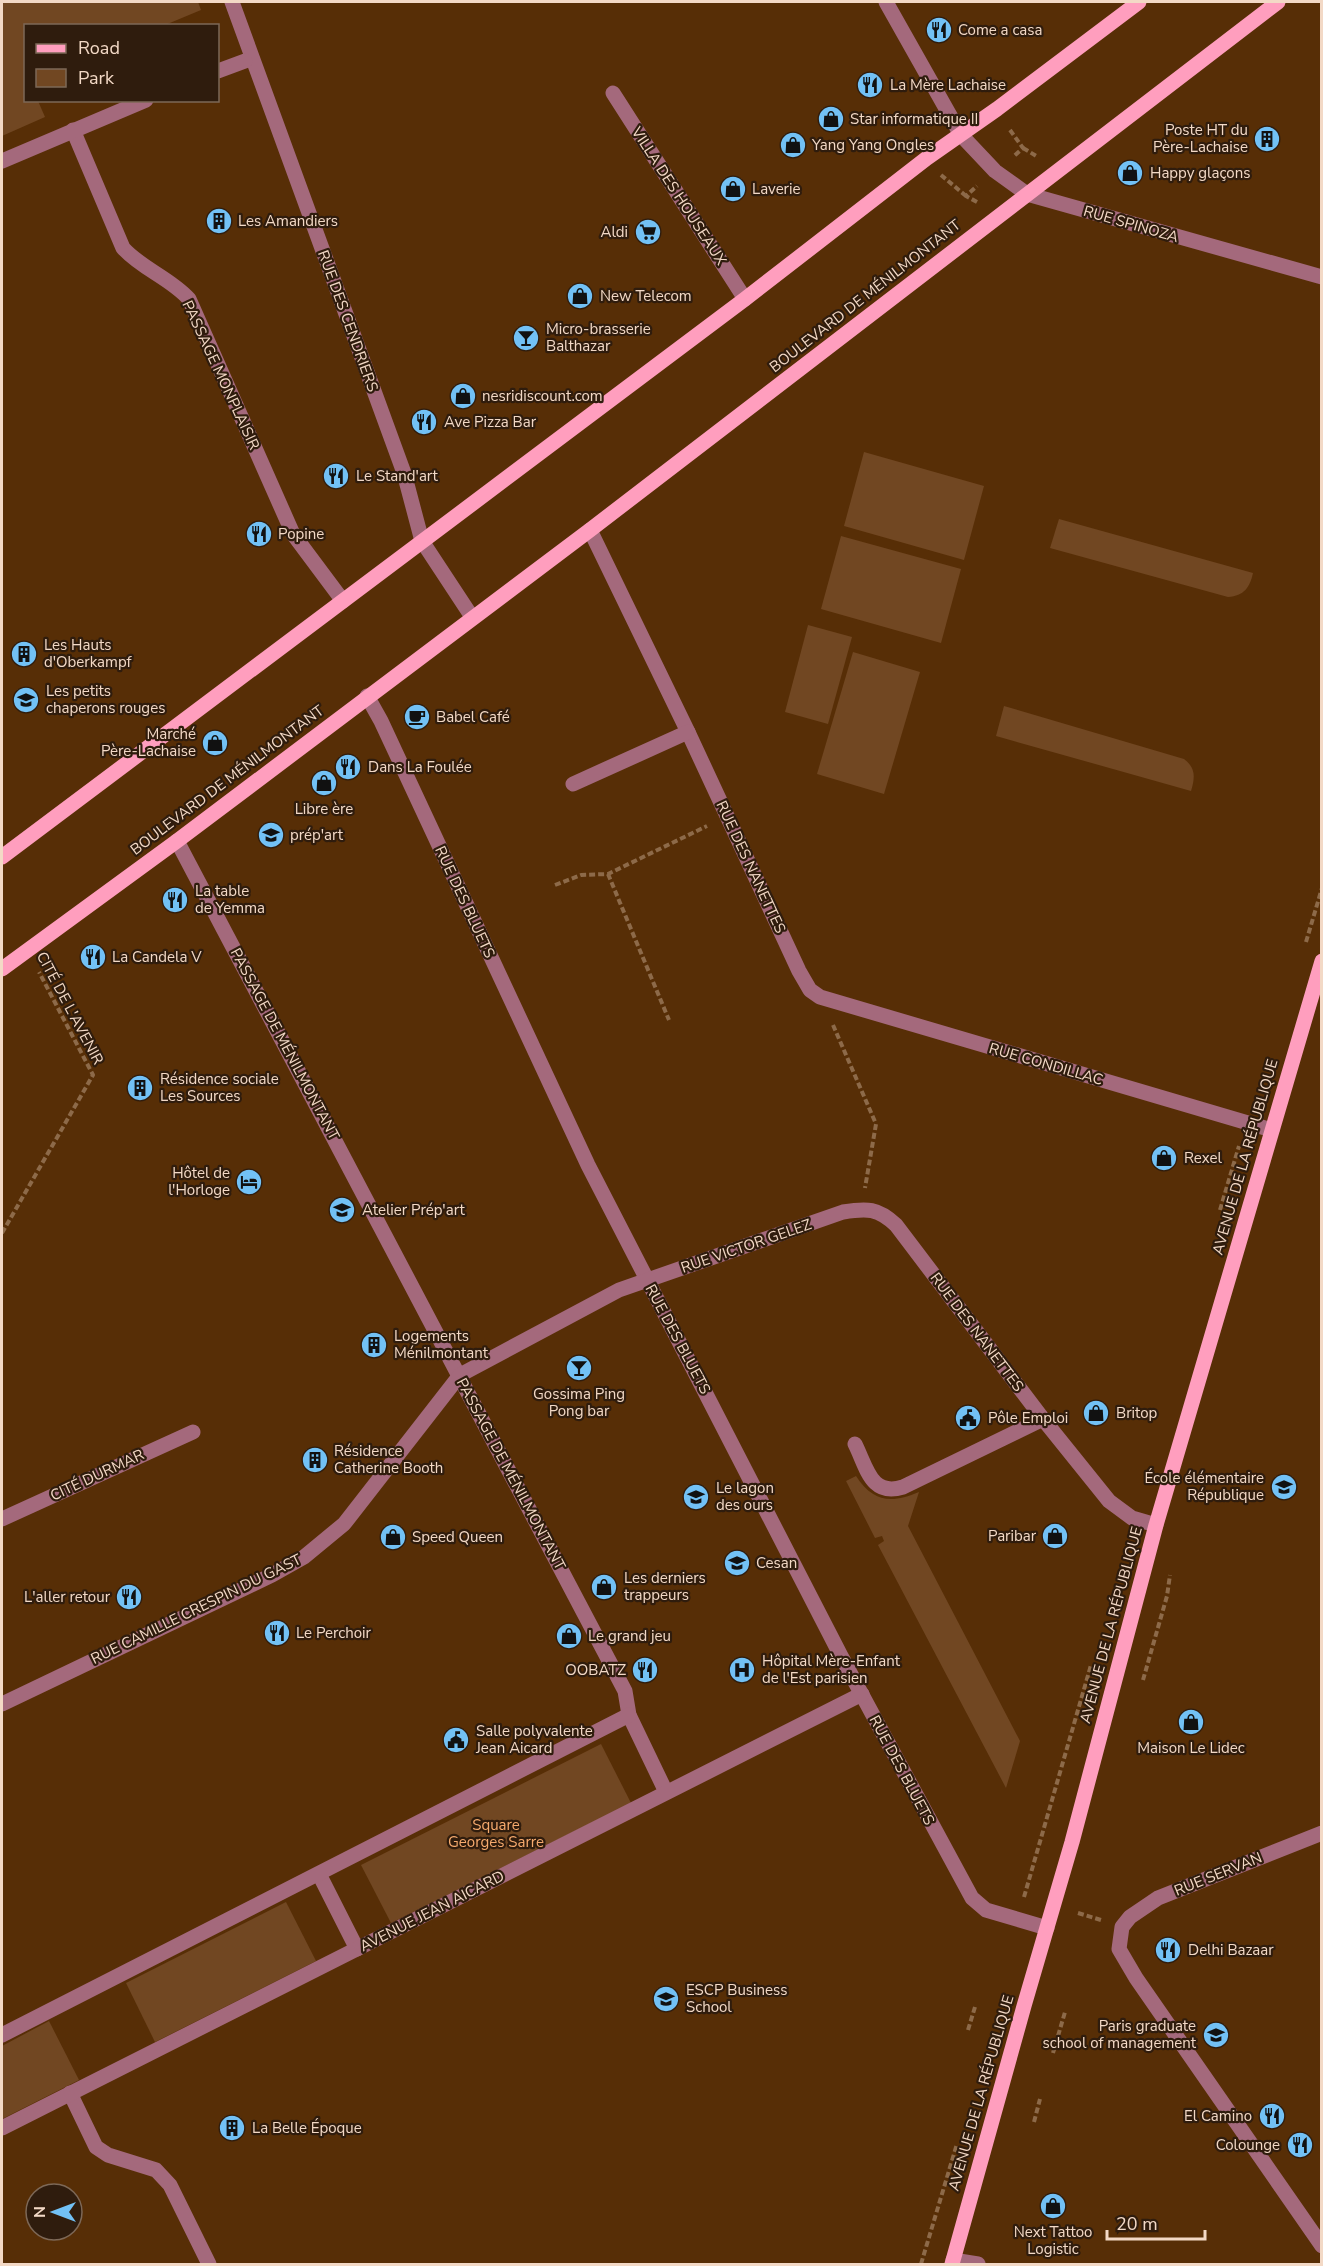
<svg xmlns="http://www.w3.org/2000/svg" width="1323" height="2266" font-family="'Nunito Sans',sans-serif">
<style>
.green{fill:#714722}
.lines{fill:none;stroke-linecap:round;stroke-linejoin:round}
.path{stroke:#8d6a49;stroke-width:4;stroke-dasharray:6 3;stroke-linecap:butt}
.minor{stroke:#a4697c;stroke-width:15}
.major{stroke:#ff9ebe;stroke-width:15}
.labels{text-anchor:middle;stroke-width:4.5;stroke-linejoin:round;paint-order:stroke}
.poi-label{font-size:15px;fill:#f3d9c6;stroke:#2f1c0d;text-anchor:start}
.street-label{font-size:15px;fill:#f3d9c6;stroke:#2f1c0d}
.park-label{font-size:15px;fill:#f7ab6e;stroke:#2f1c0d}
</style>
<rect width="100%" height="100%" fill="#572e06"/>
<g class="green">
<path d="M2,2H198L201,10L165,25L26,26V100L38,101L45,117L2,136Z"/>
<path d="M864,452L984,486L964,560L844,526Z"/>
<path d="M1059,519L1253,573C1250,587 1244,596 1228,597L1050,548Z"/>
<path d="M841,536L961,569L941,643L821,609Z"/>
<path d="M808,625L852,637L828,724L785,712Z"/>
<path d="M853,652L920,672L884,794L817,774Z"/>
<path d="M1004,706L1184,759C1196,768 1195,778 1191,791L996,736Z"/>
<path d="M856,1476C873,1502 891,1504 919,1492L908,1526L1020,1741L1006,1788L878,1545L884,1541L882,1536L875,1538L846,1481Z"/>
<path d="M601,1744L631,1803L391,1923L361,1865Z"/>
<path d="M286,1902L316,1961L155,2042L126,1983Z"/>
<path d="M49,2021L79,2080L2,2119V2046Z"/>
</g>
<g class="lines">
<g class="path">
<path d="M1010,130L1023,148L1014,156"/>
<path d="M1023,148L1038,157"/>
<path d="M941,175L966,196"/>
<path d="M977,202L966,196L977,186"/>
<path d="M608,874L669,1020"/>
<path d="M555,885L581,875L608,874L707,826"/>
<path d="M1306,942L1322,888"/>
<path d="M833,1025L876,1124L865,1188"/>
<path d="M1220,1210L1239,1146"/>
<path d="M2,1233L93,1075L39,972"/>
<path d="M1143,1680L1167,1596L1170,1575"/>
<path d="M1024,1897L1091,1665"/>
<path d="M1078,1913L1101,1920"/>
<path d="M968,2030L975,2007"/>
<path d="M1053,2053L1065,2012"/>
<path d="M1034,2122L1040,2099"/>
<path d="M921,2264L957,2144"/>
</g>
<g class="minor">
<path d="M232,2L404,473L422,541L472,617"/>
<path d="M886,2L961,135L995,171L1027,194L1322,277"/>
<path d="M218,71L245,61"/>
<path d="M613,93L745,299"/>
<path d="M73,130L123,248C142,269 170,278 189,299L293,534L343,601"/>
<path d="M2,161L146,100"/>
<path d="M590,530L688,732L799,971L810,990L820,997L1272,1130"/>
<path d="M367,696L381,721L588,1165L841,1656L972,1898L986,1910L1047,1928"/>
<path d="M573,784L688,732"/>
<path d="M177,841L625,1691L629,1715L666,1792"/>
<path d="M855,1444C867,1468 871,1497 903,1487L1043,1419"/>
<path d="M2,1519L193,1432"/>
<path d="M2,1704L272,1575L304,1557L344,1524L460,1375L619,1290L843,1212C867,1208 878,1208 896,1225L1043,1419L1109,1501L1132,1518L1156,1525"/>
<path d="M1322,1833L1158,1898L1130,1917L1122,1927L1119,1949L1136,1978L1322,2246"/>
<path d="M319,1874L357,1949"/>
<path d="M2,2035L629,1715"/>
<path d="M70,2093L96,2147L108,2155L156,2170L170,2185L209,2264"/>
<path d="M2,2128L862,1694"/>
<path d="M953,2260L978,2264"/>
</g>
<g class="major">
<path d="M2,857L745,299L927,158L997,109L1139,2"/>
<path d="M2,969L177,841L590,530L1278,2"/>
<path d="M952,2264L1024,2006L1072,1842L1156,1525L1322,961"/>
</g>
</g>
<defs>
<g id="restaurant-disc" transform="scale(1.35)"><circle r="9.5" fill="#72c1f5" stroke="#2f1c0d"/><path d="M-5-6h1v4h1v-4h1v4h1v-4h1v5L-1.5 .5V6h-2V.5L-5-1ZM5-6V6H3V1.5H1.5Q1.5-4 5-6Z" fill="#111"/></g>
<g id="shop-disc" transform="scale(1.35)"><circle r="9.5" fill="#72c1f5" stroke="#2f1c0d"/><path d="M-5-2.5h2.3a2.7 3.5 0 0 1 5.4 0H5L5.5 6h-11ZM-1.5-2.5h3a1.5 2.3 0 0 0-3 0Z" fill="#111"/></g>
<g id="building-disc" transform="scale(1.35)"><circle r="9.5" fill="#72c1f5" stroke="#2f1c0d"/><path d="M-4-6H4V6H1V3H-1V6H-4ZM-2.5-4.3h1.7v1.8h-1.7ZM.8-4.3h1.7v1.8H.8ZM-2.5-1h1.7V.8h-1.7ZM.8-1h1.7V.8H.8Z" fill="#111"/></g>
<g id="supermarket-disc" transform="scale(1.35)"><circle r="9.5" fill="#72c1f5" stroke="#2f1c0d"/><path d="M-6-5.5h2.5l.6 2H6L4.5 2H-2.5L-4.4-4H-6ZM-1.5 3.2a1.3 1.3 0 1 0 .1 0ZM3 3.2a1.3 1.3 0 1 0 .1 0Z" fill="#111"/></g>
<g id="bar-disc" transform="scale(1.35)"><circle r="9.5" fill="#72c1f5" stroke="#2f1c0d"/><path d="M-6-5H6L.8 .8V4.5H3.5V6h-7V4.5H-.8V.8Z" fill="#111"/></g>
<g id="school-disc" transform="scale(1.35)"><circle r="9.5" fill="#72c1f5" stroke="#2f1c0d"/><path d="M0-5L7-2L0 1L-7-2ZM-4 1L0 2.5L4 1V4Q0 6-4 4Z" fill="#111"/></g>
<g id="cafe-disc" transform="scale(1.35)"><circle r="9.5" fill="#72c1f5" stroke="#2f1c0d"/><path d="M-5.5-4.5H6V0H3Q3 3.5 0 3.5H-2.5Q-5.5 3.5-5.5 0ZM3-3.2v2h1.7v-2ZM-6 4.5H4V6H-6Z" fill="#111"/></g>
<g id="university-disc" transform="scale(1.35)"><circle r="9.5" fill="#72c1f5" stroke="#2f1c0d"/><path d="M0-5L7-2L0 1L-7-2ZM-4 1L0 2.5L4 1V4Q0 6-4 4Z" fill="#111"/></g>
<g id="hotel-disc" transform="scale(1.35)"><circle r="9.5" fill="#72c1f5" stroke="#2f1c0d"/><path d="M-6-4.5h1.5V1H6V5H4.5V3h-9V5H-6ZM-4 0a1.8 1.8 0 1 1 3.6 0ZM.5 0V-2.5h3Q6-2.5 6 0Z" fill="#111"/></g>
<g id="civic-disc" transform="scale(1.35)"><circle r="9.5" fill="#72c1f5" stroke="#2f1c0d"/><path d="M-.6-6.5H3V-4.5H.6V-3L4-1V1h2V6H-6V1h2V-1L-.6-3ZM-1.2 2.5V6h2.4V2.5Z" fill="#111"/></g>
<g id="hospital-disc" transform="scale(1.35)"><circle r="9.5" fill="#72c1f5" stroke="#2f1c0d"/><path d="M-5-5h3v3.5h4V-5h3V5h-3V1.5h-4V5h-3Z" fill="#111"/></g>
</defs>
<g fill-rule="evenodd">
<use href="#restaurant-disc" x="939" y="30"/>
<use href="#restaurant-disc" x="870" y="85"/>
<use href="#shop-disc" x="831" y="119"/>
<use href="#building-disc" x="1267" y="139"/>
<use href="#shop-disc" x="793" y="145"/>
<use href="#shop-disc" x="1130" y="173"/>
<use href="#shop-disc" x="733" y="189"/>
<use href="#building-disc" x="219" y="221"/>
<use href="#supermarket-disc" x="648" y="232"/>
<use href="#shop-disc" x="580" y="296"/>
<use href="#bar-disc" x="526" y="338"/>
<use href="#shop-disc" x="463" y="396"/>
<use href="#restaurant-disc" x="424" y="422"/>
<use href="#restaurant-disc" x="336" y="476"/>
<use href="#restaurant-disc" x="259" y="534"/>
<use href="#building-disc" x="24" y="654"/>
<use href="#school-disc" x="26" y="700"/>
<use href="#cafe-disc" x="417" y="717"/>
<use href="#shop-disc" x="215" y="743"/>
<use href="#restaurant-disc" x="348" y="767"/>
<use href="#shop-disc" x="324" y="783"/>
<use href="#university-disc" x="271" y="835"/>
<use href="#restaurant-disc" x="175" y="900"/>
<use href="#restaurant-disc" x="93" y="957"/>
<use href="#building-disc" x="140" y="1088"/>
<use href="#shop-disc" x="1164" y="1158"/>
<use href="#hotel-disc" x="249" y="1182"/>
<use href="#university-disc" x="342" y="1210"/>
<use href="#building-disc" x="374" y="1345"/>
<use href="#bar-disc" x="579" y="1368"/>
<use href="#shop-disc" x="1096" y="1413"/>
<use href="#civic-disc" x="968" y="1418"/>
<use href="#building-disc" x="315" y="1460"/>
<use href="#school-disc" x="1284" y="1487"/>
<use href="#school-disc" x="696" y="1497"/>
<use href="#shop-disc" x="1055" y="1536"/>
<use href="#shop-disc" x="393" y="1537"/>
<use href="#university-disc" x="737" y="1563"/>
<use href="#shop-disc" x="604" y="1587"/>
<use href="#restaurant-disc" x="129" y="1597"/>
<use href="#restaurant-disc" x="277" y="1633"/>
<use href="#shop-disc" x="569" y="1636"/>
<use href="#restaurant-disc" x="645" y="1670"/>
<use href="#hospital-disc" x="742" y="1670"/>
<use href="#shop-disc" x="1191" y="1722"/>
<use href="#civic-disc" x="456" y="1740"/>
<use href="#restaurant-disc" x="1168" y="1950"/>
<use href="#university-disc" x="666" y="1999"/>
<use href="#school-disc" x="1216" y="2035"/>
<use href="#restaurant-disc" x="1272" y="2116"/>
<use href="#building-disc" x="232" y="2128"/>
<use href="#restaurant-disc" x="1300" y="2145"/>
<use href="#shop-disc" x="1053" y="2206"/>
</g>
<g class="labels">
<g class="poi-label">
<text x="958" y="35">Come a casa</text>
<text x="890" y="90">La Mère Lachaise</text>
<text x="850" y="124">Star informatique II</text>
<text x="1248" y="135" text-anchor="end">Poste HT du<tspan x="1248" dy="17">Père-Lachaise</tspan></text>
<text x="812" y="150">Yang Yang Ongles</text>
<text x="1150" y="178">Happy glaçons</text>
<text x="752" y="194">Laverie</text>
<text x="238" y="226">Les Amandiers</text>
<text x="628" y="237" text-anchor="end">Aldi</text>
<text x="600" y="301">New Telecom</text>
<text x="546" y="334">Micro-brasserie<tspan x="546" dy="17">Balthazar</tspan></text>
<text x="482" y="401">nesridiscount.com</text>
<text x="444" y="427">Ave Pizza Bar</text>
<text x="356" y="481">Le Stand'art</text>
<text x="278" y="539">Popine</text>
<text x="44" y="650">Les Hauts<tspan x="44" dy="17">d'Oberkampf</tspan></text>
<text x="46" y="696">Les petits<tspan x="46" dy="17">chaperons rouges</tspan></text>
<text x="436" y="722">Babel Café</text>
<text x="196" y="739" text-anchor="end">Marché<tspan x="196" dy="17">Père-Lachaise</tspan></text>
<text x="368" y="772">Dans La Foulée</text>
<text x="324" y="814" text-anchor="middle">Libre ère</text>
<text x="290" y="840">prép'art</text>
<text x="195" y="896">La table<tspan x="195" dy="17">de Yemma</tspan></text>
<text x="112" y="962">La Candela V</text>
<text x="160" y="1084">Résidence sociale<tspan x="160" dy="17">Les Sources</tspan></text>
<text x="1184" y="1163">Rexel</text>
<text x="230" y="1178" text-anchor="end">Hôtel de<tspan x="230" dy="17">l'Horloge</tspan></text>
<text x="362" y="1215">Atelier Prép'art</text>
<text x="394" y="1341">Logements<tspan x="394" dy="17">Ménilmontant</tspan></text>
<text x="579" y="1399" text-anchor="middle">Gossima Ping<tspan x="579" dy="17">Pong bar</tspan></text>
<text x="1116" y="1418">Britop</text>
<text x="988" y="1423">Pôle Emploi</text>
<text x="334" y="1456">Résidence<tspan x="334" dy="17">Catherine Booth</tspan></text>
<text x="1264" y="1483" text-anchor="end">École élémentaire<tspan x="1264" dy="17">République</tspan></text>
<text x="716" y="1493">Le lagon<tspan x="716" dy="17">des ours</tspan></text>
<text x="1036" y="1541" text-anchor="end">Paribar</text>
<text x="412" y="1542">Speed Queen</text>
<text x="756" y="1568">Cesan</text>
<text x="624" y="1583">Les derniers<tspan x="624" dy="17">trappeurs</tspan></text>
<text x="110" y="1602" text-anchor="end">L'aller retour</text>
<text x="296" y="1638">Le Perchoir</text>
<text x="588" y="1641">Le grand jeu</text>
<text x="762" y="1666">Hôpital Mère-Enfant<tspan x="762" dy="17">de l'Est parisien</tspan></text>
<text x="626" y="1675" text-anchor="end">OOBATZ</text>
<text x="476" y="1736">Salle polyvalente<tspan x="476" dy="17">Jean Aicard</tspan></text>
<text x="1191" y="1753" text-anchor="middle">Maison Le Lidec</text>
<text x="1188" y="1955">Delhi Bazaar</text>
<text x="686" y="1995">ESCP Business<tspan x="686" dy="17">School</tspan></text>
<text x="1196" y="2031" text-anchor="end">Paris graduate<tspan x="1196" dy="17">school of management</tspan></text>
<text x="1252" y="2121" text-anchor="end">El Camino</text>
<text x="252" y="2133">La Belle Époque</text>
<text x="1280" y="2150" text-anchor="end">Colounge</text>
<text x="1053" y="2237" text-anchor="middle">Next Tattoo<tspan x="1053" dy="17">Logistic</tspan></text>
</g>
<g class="street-label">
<text transform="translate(679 196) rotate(57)" y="5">VILLA DES HOUSEAUX</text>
<text transform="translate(1131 224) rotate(16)" y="5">RUE SPINOZA</text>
<text transform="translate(865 296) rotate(-38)" y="5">BOULEVARD DE MÉNILMONTANT</text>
<text transform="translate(348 321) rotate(70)" y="5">RUE DES CENDRIERS</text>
<text transform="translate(221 375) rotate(65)" y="5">PASSAGE MONPLAISIR</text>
<text transform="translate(227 780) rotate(-37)" y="5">BOULEVARD DE MÉNILMONTANT</text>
<text transform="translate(751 867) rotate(65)" y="5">RUE DES NANETTES</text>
<text transform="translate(465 902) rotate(65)" y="5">RUE DES BLUETS</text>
<text transform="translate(70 1008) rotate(62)" y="5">CITÉ DE L'AVENIR</text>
<text transform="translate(285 1044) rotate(62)" y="5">PASSAGE DE MÉNILMONTANT</text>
<text transform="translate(1046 1064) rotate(16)" y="5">RUE CONDILLAC</text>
<text transform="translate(1245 1157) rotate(-74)" y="5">AVENUE DE LA RÉPUBLIQUE</text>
<text transform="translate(746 1246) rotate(-19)" y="5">RUE VICTOR GELEZ</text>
<text transform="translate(977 1332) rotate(53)" y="5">RUE DES NANETTES</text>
<text transform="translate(678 1339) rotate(62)" y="5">RUE DES BLUETS</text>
<text transform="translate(511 1474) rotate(62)" y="5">PASSAGE DE MÉNILMONTANT</text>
<text transform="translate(97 1475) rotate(-25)" y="5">CITÉ DURMAR</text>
<text transform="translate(196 1609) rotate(-26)" y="5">RUE CAMILLE CRESPIN DU GAST</text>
<text transform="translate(1111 1625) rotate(-75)" y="5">AVENUE DE LA RÉPUBLIQUE</text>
<text transform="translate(902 1770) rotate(62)" y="5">RUE DES BLUETS</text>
<text transform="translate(1218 1874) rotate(-22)" y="5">RUE SERVAN</text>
<text transform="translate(432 1911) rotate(-27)" y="5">AVENUE JEAN AICARD</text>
<text transform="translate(981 2093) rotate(-74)" y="5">AVENUE DE LA RÉPUBLIQUE</text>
</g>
<g class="park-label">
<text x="496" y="1830">Square<tspan x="496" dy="17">Georges Sarre</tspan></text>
</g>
</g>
<rect width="1323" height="2266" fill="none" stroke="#f3d9c6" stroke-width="6"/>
<rect x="24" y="24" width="195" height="78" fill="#2f1c0d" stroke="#7d6857" stroke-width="1.5"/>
<rect x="36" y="44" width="30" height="9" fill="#ff9ebe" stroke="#7d6857" stroke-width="1.5"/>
<text x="78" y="54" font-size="18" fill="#f3d9c6">Road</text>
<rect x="36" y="69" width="30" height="18" fill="#714722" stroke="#7d6857" stroke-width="1.5"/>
<text x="78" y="84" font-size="18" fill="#f3d9c6">Park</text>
<g transform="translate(54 2212) rotate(270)"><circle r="28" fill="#2f1c0d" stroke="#7d6857" stroke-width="1.5"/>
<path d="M0-4.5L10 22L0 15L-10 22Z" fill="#72c1f5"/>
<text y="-9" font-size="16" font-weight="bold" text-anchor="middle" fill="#f3d9c6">N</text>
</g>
<path d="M1107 2230v9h98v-9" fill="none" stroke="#f3d9c6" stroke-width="3"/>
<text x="1116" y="2230" font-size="18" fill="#f3d9c6" stroke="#2f1c0d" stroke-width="4.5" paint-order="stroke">20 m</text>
</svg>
